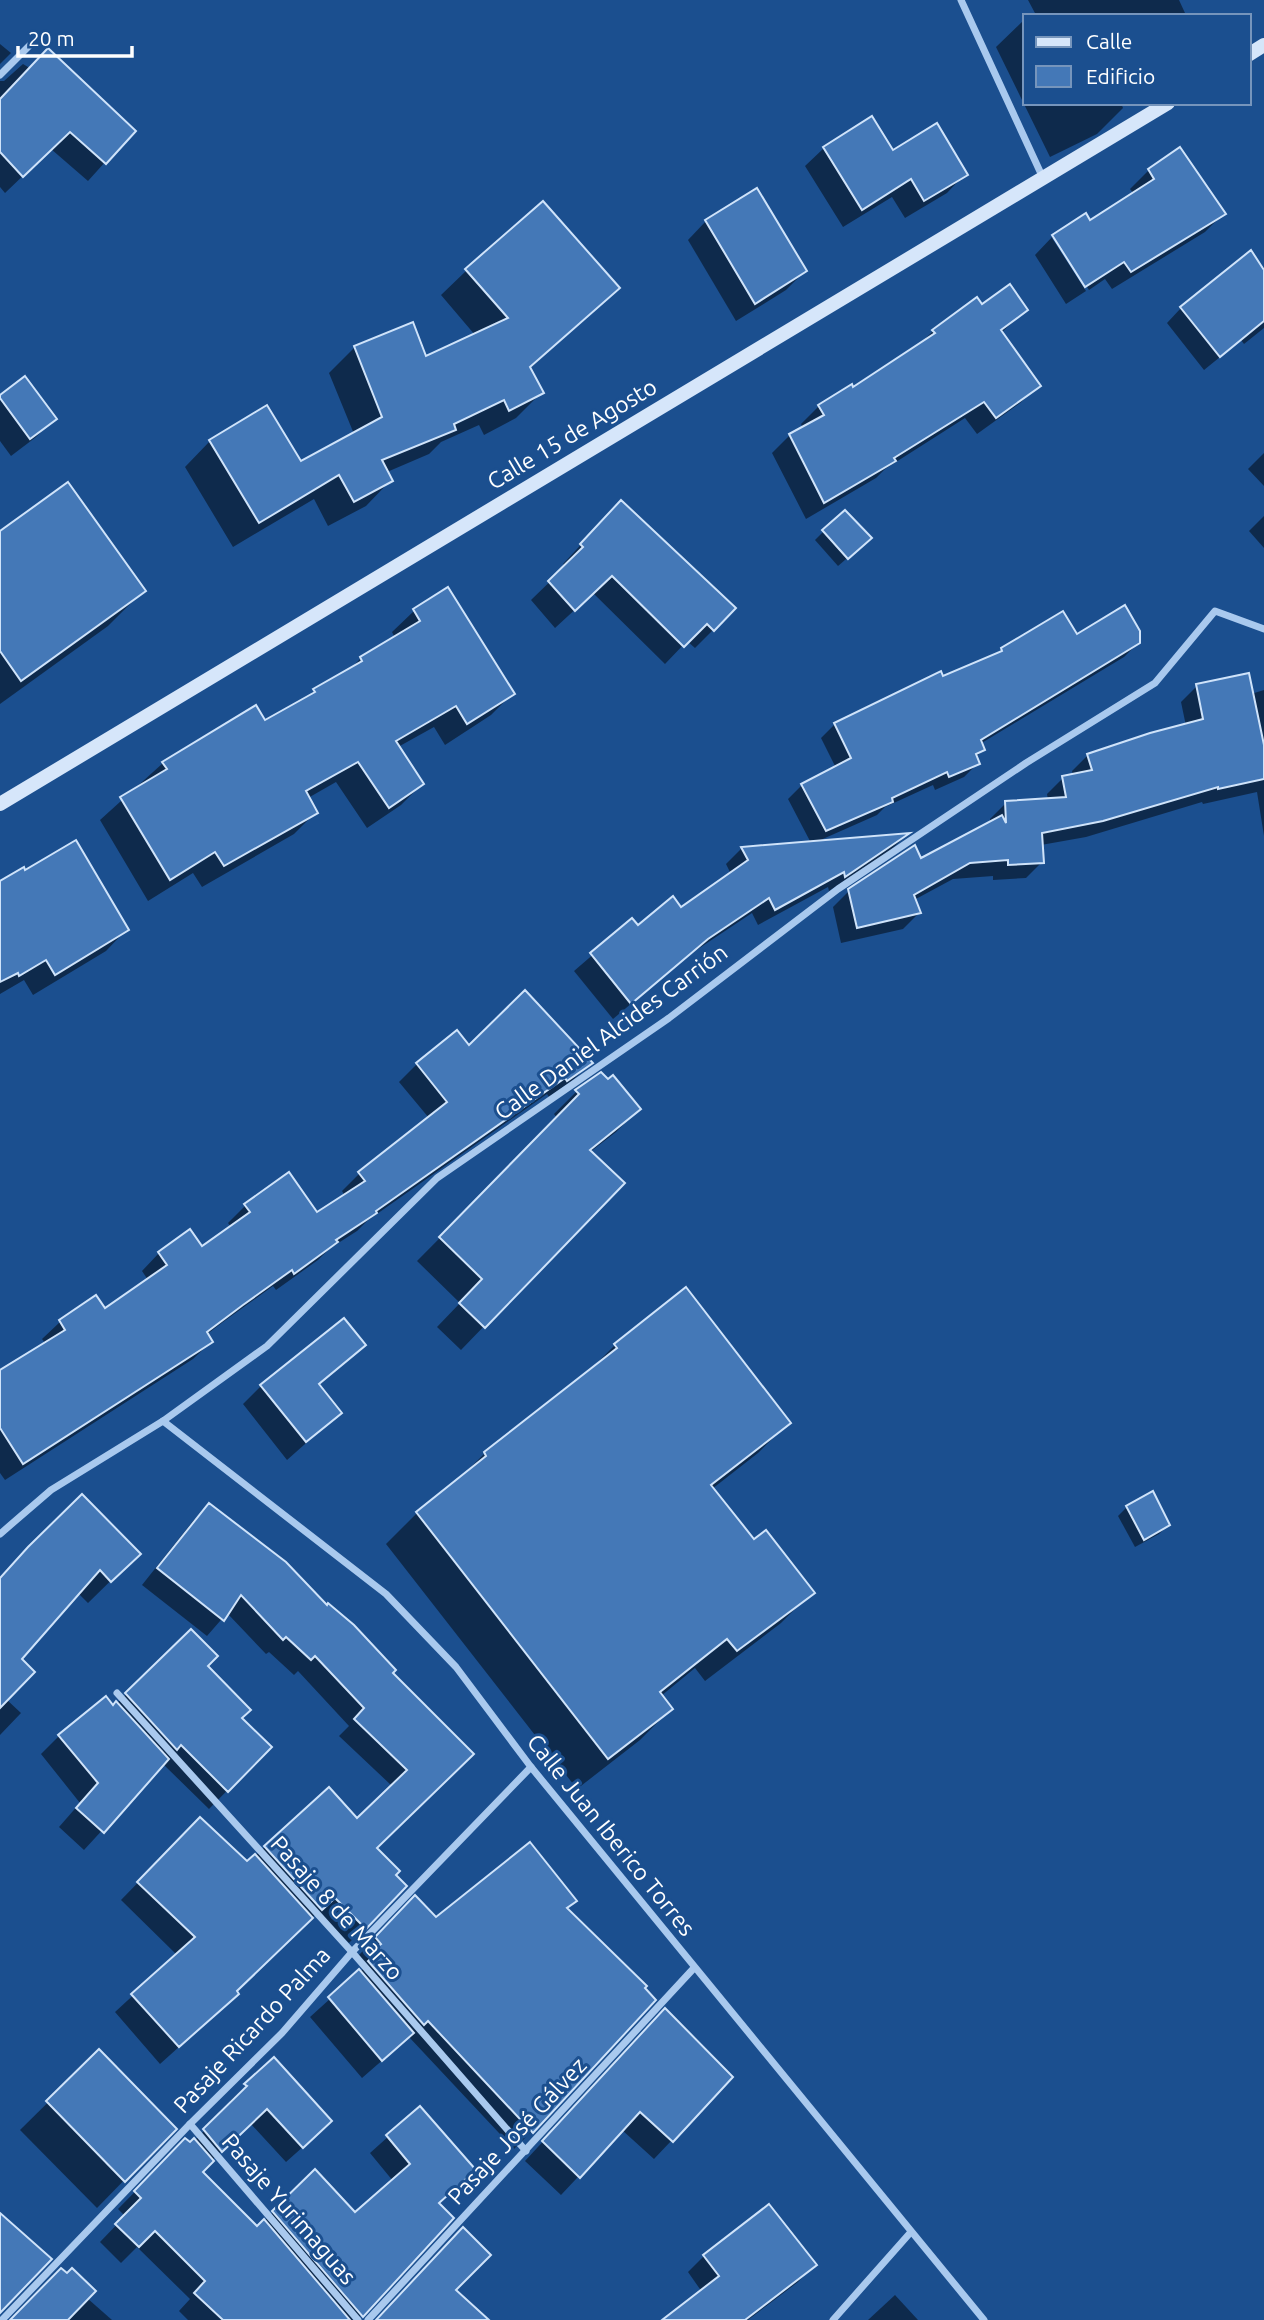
<svg xmlns="http://www.w3.org/2000/svg" width="1264" height="2320" font-family="Ubuntu,sans-serif">
<style>
.shadow{fill:#0007}
.building{fill:#4478b7;stroke:#cfe3fa;stroke-width:2}
.lines{fill:none;stroke-linecap:round;stroke-linejoin:round}
.street{stroke:#a9c9ee;stroke-width:7}
.secondary{stroke:#d6e6fa;stroke-width:14}
.labels{text-anchor:middle;stroke-width:6;stroke-linejoin:round;paint-order:stroke}
.street-label{font-size:23px;fill:#fff;stroke:#1b4f8f}
</style>
<rect width="100%" height="100%" fill="#1b4f8f"/>
<g class="shadow">
<path d="M1028,0H1179L1185,13L1182,16H1033L1036,15Z"/>
<path d="M1024,20V103H1121L1123,108L1097,134L1050,157L996,47Z"/>
<path d="M0,44L11,53L0,64Z"/>
<path d="M23,64L133,131L88,181L51,149L5,193L0,187V81H4Z"/>
<path d="M824,148L893,153L965,174L947,193L905,218L892,197L843,227L805,166Z"/>
<path d="M1180,149L1224,213L1205,232L1112,289L1105,279L1089,290L1056,238H1052L1086,291L1066,304L1035,255L1053,236L1090,222L1134,194L1130,189L1149,170Z"/>
<path d="M706,221L805,271L786,290L736,321L688,240Z"/>
<path d="M467,270L618,288L529,369L542,392L516,418L484,435L479,425L441,442L429,454L387,472L391,480L366,506L328,526L314,499L233,547L185,467L210,441L267,407L300,463L354,434L329,373L355,347L426,358L475,335L441,295Z"/>
<path d="M1264,278V328L1244,344L1241,340L1204,370L1167,323L1181,308Z"/>
<path d="M982,306L1026,310L1001,333L1038,386L1020,403L977,434L965,418L885,469L876,478L806,519L772,453L790,435L803,428L801,424L819,406L853,389L917,347L933,331Z"/>
<path d="M0,397L54,419L36,437L11,456L0,441Z"/>
<path d="M1264,453V486L1248,469Z"/>
<path d="M1264,516V548L1249,531Z"/>
<path d="M603,521L713,630L695,648L687,641L665,664L593,593L555,628L531,600L566,566L563,564Z"/>
<path d="M824,531L860,547L838,566L815,540Z"/>
<path d="M0,533L143,591L108,626L0,704Z"/>
<path d="M448,589L513,693L491,715L445,745L434,727L398,747L422,784L401,805L367,828L336,782L308,798L316,812L294,834L202,887L193,873L148,901L100,820L163,763L264,722L305,700L314,691L347,672L361,658L395,638L392,632L414,611Z"/>
<path d="M1077,637L1139,642L1124,657L980,744L983,750L976,757L978,763L964,777L935,790L933,785L885,807L877,815L816,842L905,836L891,850L829,891L828,887L758,925L752,913L689,955L613,1019L574,971L632,921L637,928L681,909L731,874L726,864L742,848L811,843L788,799L802,785L836,768L821,738L835,724L997,655L1002,650Z"/>
<path d="M1197,686L1251,694L1264,690V836L1257,792L1203,804L1202,802L1086,837L1041,845L1042,862L1026,878L993,880V876L953,879L914,900L919,913L903,929L841,943L833,907L849,891L920,860L990,824V819L1006,803L1048,800L1047,794L1063,778L1073,776L1072,771L1088,755L1186,726L1181,702Z"/>
<path d="M24,872L127,929L106,951L33,995L24,980L0,994V882Z"/>
<path d="M457,1032L469,1047L590,1063L573,1080L549,1097L547,1094L367,1221L357,1231L329,1249L318,1260L276,1290L273,1286L223,1322L206,1335L211,1342L193,1359L5,1480L0,1473V1372L46,1344L42,1339L60,1322L96,1298L104,1310L148,1280L142,1271L159,1253L201,1248L231,1227L228,1223L246,1205L316,1215L345,1196L342,1191L360,1173L429,1118L399,1082L417,1064Z"/>
<path d="M577,1091L639,1109L616,1132L590,1152L622,1183L461,1350L437,1327L460,1303L417,1261L558,1119L554,1114Z"/>
<path d="M364,1345L318,1386L340,1413L287,1460L243,1404L261,1386Z"/>
<path d="M615,1345L789,1422L758,1453L712,1489L753,1542L812,1592L781,1623L705,1681L695,1668L661,1696L671,1709L640,1740L577,1789L386,1544L417,1513L458,1480L485,1453L585,1375Z"/>
<path d="M209,1505L391,1673L471,1754L374,1849L404,1886L349,1943L317,1913L235,1991L219,2011L160,2064L115,2012L177,1955L121,1900L200,1819L247,1863L265,1847L357,1821L392,1786L339,1736L349,1726L298,1671L294,1675L269,1652L266,1654L227,1613L207,1636L142,1585L193,1521Z"/>
<path d="M1127,1507L1168,1525L1159,1534L1135,1547L1118,1516Z"/>
<path d="M29,1548L138,1554L88,1603L78,1593L19,1659L6,1699L21,1713L0,1735V1577Z"/>
<path d="M191,1632L206,1666L240,1718L270,1747L209,1809L163,1764L84,1850L59,1827L80,1803L41,1754L59,1736L113,1707Z"/>
<path d="M415,1898L436,1920L566,1909L532,2131L514,2149L409,2037L362,2078L310,2017L363,1969L358,1956Z"/>
<path d="M647,2029L672,2140L654,2159L622,2130L561,2195L525,2161Z"/>
<path d="M99,2052L174,2129L97,2208L20,2130Z"/>
<path d="M274,2060L314,2137L286,2162L250,2123L200,2172L257,2228L314,2172L355,2214L393,2181L370,2153L419,2109L437,2204L367,2310L356,2320H188L179,2311L190,2299L137,2247L121,2263L100,2242L125,2216L118,2209L169,2157L190,2145L232,2103L230,2101Z"/>
<path d="M704,2256L814,2265L798,2282L748,2320H667L702,2292L688,2272Z"/>
<path d="M895,2295L918,2320H868Z"/>
<path d="M87,2298L112,2320H12Z"/>
</g>
<g class="building">
<path d="M48,48L136,131L106,164L70,132L23,177L0,152V99Z"/>
<path d="M872,116L893,150L937,123L968,175L924,201L911,179L862,210L823,147Z"/>
<path d="M1180,147L1226,214L1131,272L1124,262L1085,287L1052,235L1086,213L1090,220L1154,179L1148,169Z"/>
<path d="M757,188L807,271L755,304L705,220Z"/>
<path d="M543,201L620,288L530,367L544,393L509,411L504,400L454,424L456,430L382,460L393,481L354,502L339,475L259,523L209,440L267,405L301,461L382,417L354,346L413,322L426,356L508,318L465,269Z"/>
<path d="M1251,250L1264,270V321L1220,357L1180,307Z"/>
<path d="M1010,284L1028,310L1001,330L1041,386L996,418L984,402L894,458L896,461L824,503L789,434L824,415L818,405L852,384L853,387L935,333L932,330L977,297L982,304Z"/>
<path d="M25,376L57,419L30,439L0,398V395Z"/>
<path d="M68,482L146,591L21,681L0,651V531Z"/>
<path d="M621,500L736,608L714,631L707,624L684,647L612,576L575,611L548,581L583,547L580,544Z"/>
<path d="M845,510L872,538L848,559L822,530Z"/>
<path d="M448,587L515,694L467,724L456,706L396,741L424,784L389,808L358,762L306,791L318,813L224,866L215,852L170,880L120,797L167,769L162,762L256,705L265,720L315,692L313,689L362,661L360,657L420,621L413,609Z"/>
<path d="M1125,605L1140,631V643L981,740L985,750L976,754L980,764L949,777L947,772L892,798L893,802L826,831L801,784L851,758L834,723L941,671L943,676L1002,651L1001,648L1063,611L1077,634Z"/>
<path d="M1249,673L1264,745V779L1218,789V787L1103,821L1042,833L1044,863L1008,865V860L970,863L914,895L921,913L857,928L848,889L915,845L921,858L1002,815L1006,823L1005,801L1066,797L1062,776L1092,770L1087,754L1150,733L1203,719L1196,684Z"/>
<path d="M910,833L845,877L844,872L775,910L769,898L708,939L631,1004L590,953L632,918L638,925L673,896L681,907L748,860L741,847Z"/>
<path d="M76,840L129,930L55,975L46,960L19,976L18,973L0,982V881L24,867L25,870Z"/>
<path d="M525,990L593,1063L567,1081L565,1078L376,1211L377,1213L336,1240L338,1242L294,1274L292,1270L243,1305L207,1332L213,1342L23,1464L0,1428V1370L65,1330L59,1320L96,1295L105,1308L167,1265L158,1252L190,1229L202,1246L250,1212L244,1204L289,1172L317,1212L365,1181L358,1172L447,1102L416,1063L457,1030L469,1045Z"/>
<path d="M601,1072L608,1079L613,1075L641,1109L590,1150L625,1183L485,1328L459,1303L482,1279L439,1237L579,1094L575,1090Z"/>
<path d="M686,1287L791,1423L711,1485L754,1539L766,1530L815,1593L737,1651L727,1639L660,1692L673,1709L608,1759L416,1512L486,1456L484,1452L617,1348L614,1344Z"/>
<path d="M344,1318L366,1345L319,1384L342,1413L306,1442L260,1385Z"/>
<path d="M1153,1491L1170,1525L1144,1540L1126,1506Z"/>
<path d="M82,1494L141,1554L111,1582L100,1570L22,1659L35,1672L0,1708V1578L28,1547Z"/>
<path d="M209,1503L286,1562L327,1605L328,1603L354,1625L396,1670L393,1673L474,1754L377,1848L400,1871L396,1875L407,1886L366,1929L335,1898L322,1910L264,1846L329,1787L357,1818L407,1770L354,1719L364,1708L315,1656L311,1660L286,1637L283,1640L241,1595L224,1621L157,1568Z"/>
<path d="M191,1629L218,1656L208,1666L251,1710L242,1718L272,1747L228,1792L181,1745L177,1750L125,1693Z"/>
<path d="M106,1696L113,1705L116,1701L169,1759L104,1833L76,1808L98,1783L58,1735Z"/>
<path d="M200,1817L247,1861L255,1854L313,1918L237,1991L239,1994L179,2047L131,1994L195,1937L137,1882Z"/>
<path d="M530,1842L577,1901L567,1908L647,1986L645,1988L656,2000L533,2133L428,2021L424,2025L368,1961L381,1950L377,1947L381,1944L375,1937L415,1895L436,1917Z"/>
<path d="M359,1969L414,2033L382,2061L328,1997Z"/>
<path d="M665,2008L733,2077L673,2142L640,2112L580,2178L542,2141Z"/>
<path d="M99,2049L177,2129L125,2182L46,2101Z"/>
<path d="M274,2057L332,2121L303,2148L267,2109L222,2152L203,2129L247,2086L244,2084Z"/>
<path d="M420,2106L476,2170L439,2203L454,2218L363,2317L272,2211L315,2169L355,2212L410,2164L386,2135Z"/>
<path d="M185,2138L190,2142L194,2138L214,2161L203,2172L257,2226L264,2219L350,2320H223L194,2293L205,2281L155,2231L139,2247L115,2224L141,2198L134,2191Z"/>
<path d="M769,2204L817,2265L745,2320H662L719,2276L703,2255Z"/>
<path d="M0,2213L52,2259L0,2313Z"/>
<path d="M463,2227L491,2255L456,2290L489,2320H376Z"/>
<path d="M61,2268L67,2273L72,2268L96,2291L68,2320H10Z"/>
</g>
<g class="lines">
<g class="street">
<path d="M961,0L1043,178"/>
<path d="M0,75L29,46"/>
<path d="M163,1421L386,1594L456,1667L531,1767L984,2320"/>
<path d="M0,1534L51,1490L163,1421L267,1346L437,1178L669,1018L838,889L1026,763L1155,683L1215,611L1264,629"/>
<path d="M117,1693L352,1952L526,2151"/>
<path d="M190,2124L358,2320"/>
<path d="M2,2320L190,2124L282,2033L352,1952L531,1767"/>
<path d="M368,2320L694,1968"/>
<path d="M833,2320L910,2233"/>
</g>
<g class="secondary">
<path d="M1248,55L1264,45"/>
<path d="M0,804L1168,103"/>
</g>
</g>
<g class="labels">
<g class="street-label">
<text transform="translate(572 434) rotate(-31)" y="8">Calle 15 de Agosto</text>
<text transform="translate(611 1032) rotate(-36)" y="8">Calle Daniel Alcides Carrión</text>
<text transform="translate(611 1835) rotate(51)" y="8">Calle Juan Iberico Torres</text>
<text transform="translate(337 1908) rotate(48)" y="8">Pasaje 8 de Marzo</text>
<text transform="translate(252 2030) rotate(-47)" y="8">Pasaje Ricardo Palma</text>
<text transform="translate(517 2131) rotate(-47)" y="8">Pasaje José Gálvez</text>
<text transform="translate(289 2209) rotate(49)" y="8">Pasaje Yurimaguas</text>
</g>
</g>
<rect x="1023" y="14" width="228" height="91" fill="#1b4f8f" stroke="#7695bc" stroke-width="2"/>
<rect x="1036" y="37" width="35" height="10" fill="#d6e6fa" stroke="#7695bc" stroke-width="2"/>
<text x="1086" y="49" font-size="21" fill="#ffffff">Calle</text>
<rect x="1036" y="66" width="35" height="21" fill="#4478b7" stroke="#7695bc" stroke-width="2"/>
<text x="1086" y="84" font-size="21" fill="#ffffff">Edificio</text>
<path d="M18 46v10h114v-10" fill="none" stroke="#ffffff" stroke-width="3.5"/>
<text x="28" y="46" font-size="21" fill="#ffffff" stroke="#1b4f8f" stroke-width="5" paint-order="stroke">20 m</text>
</svg>
